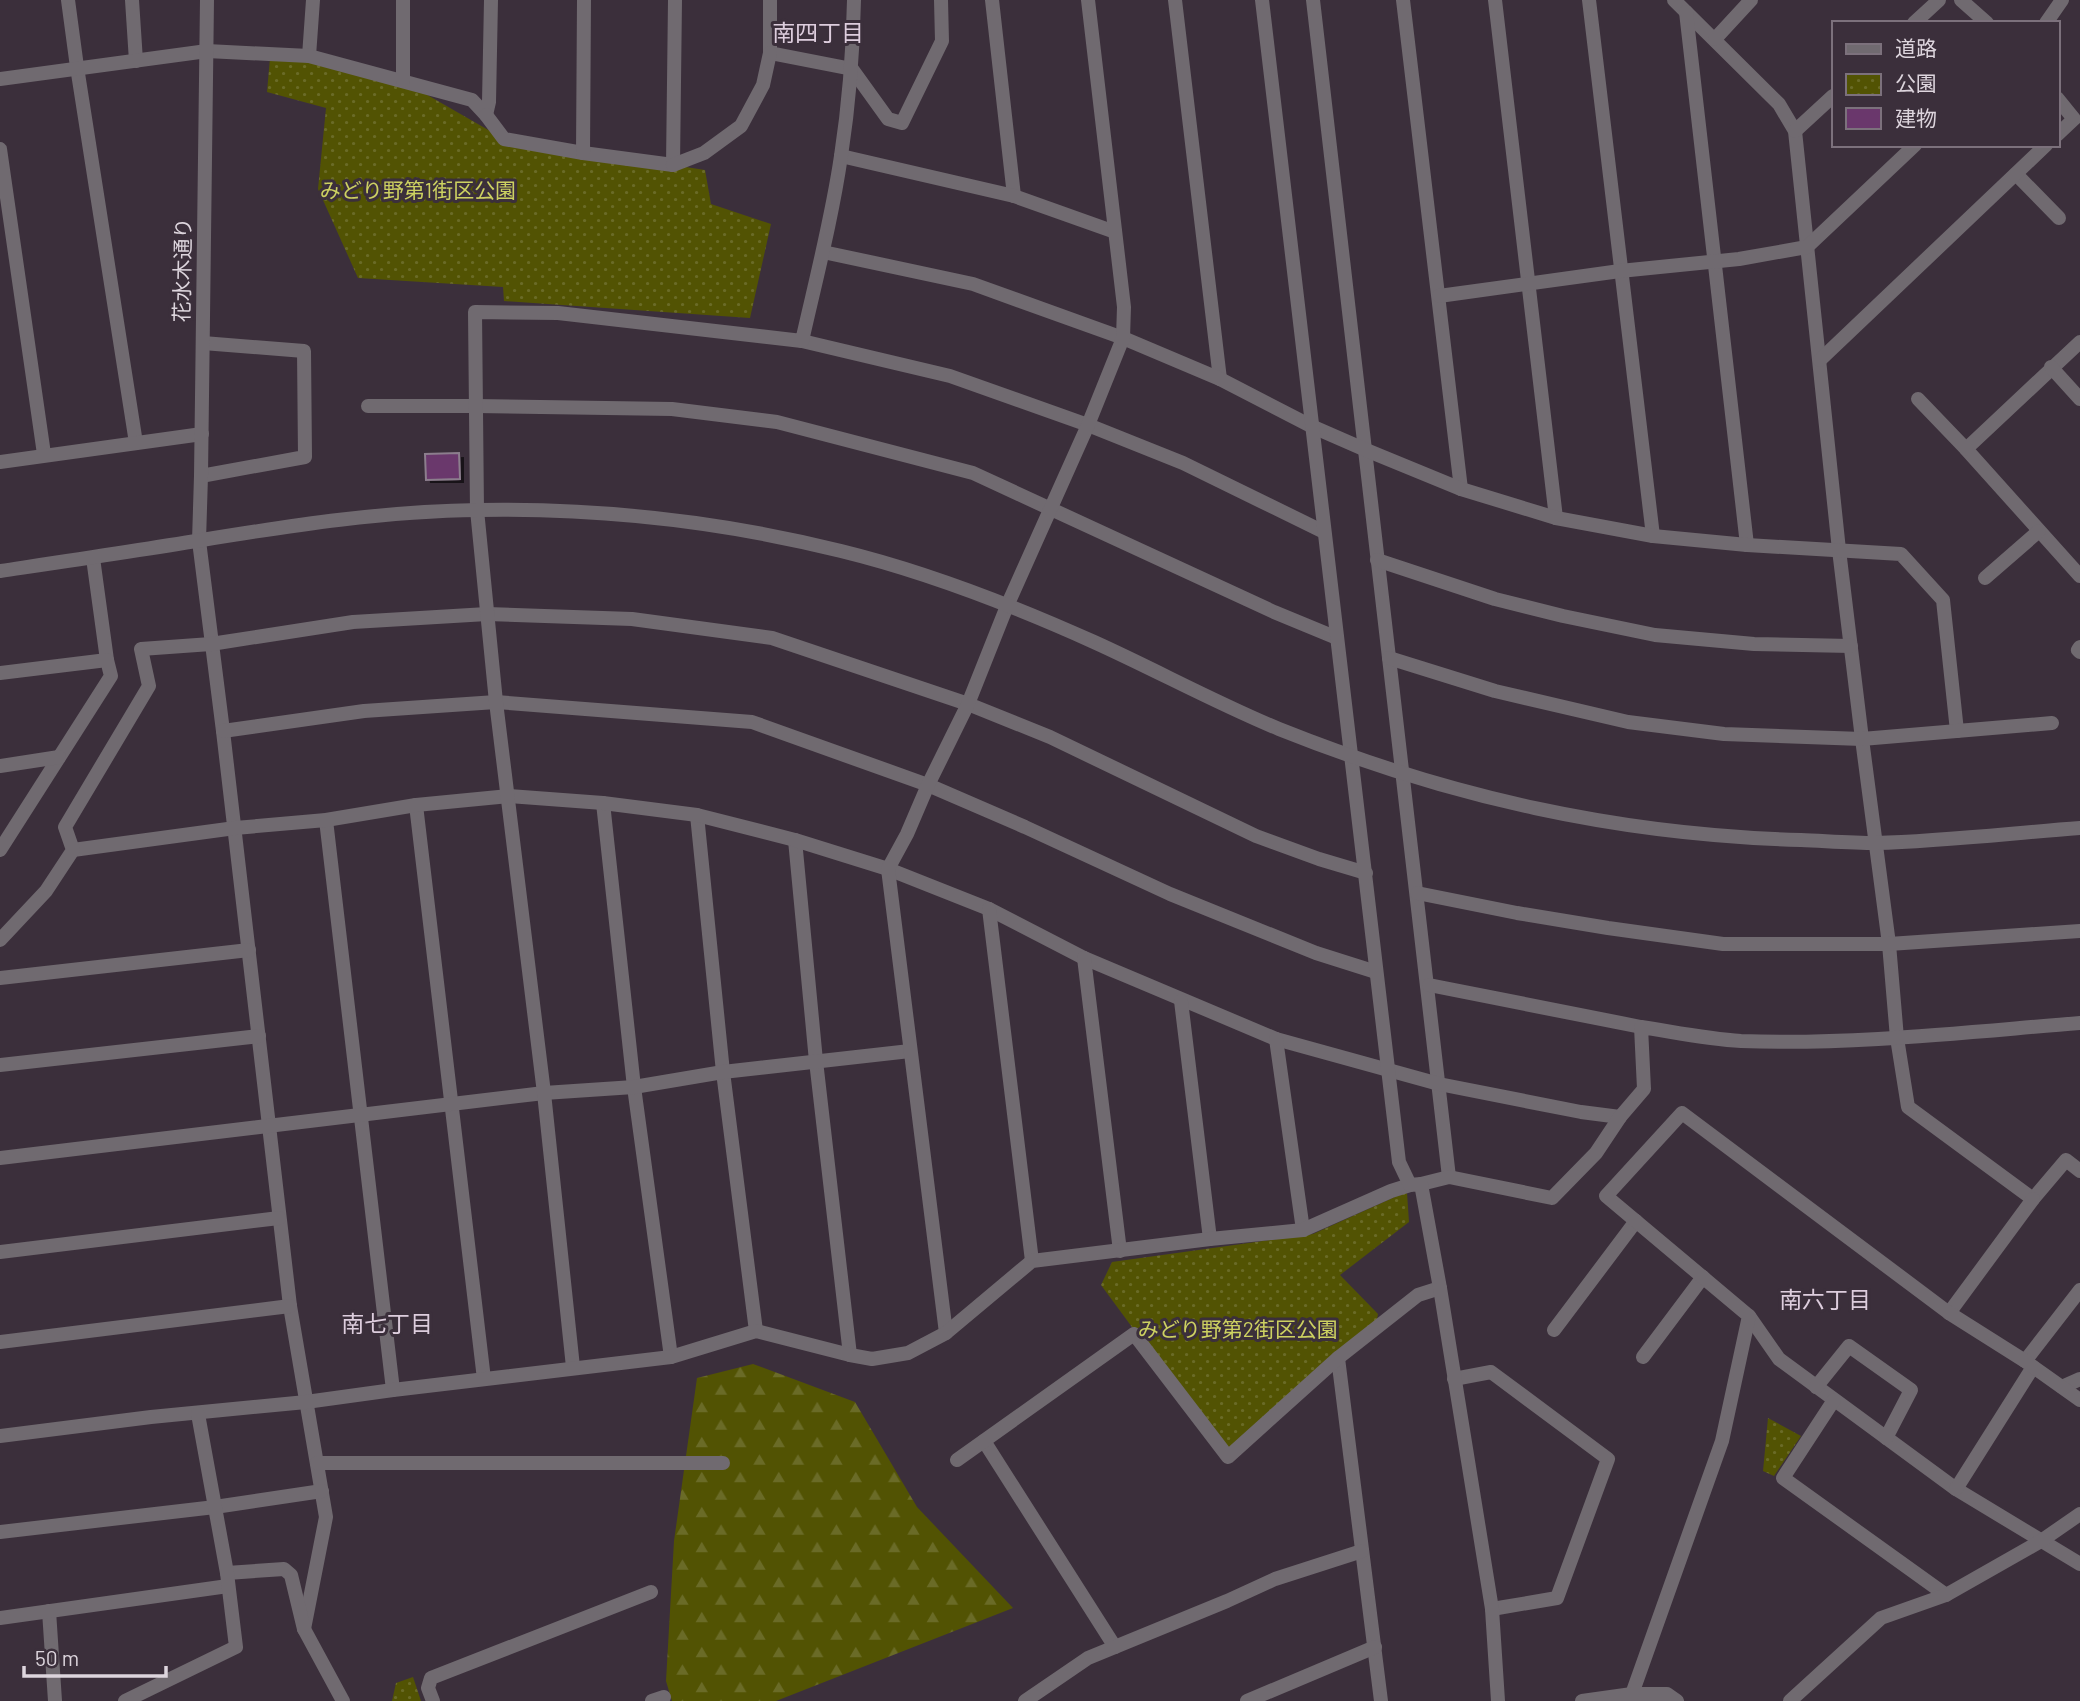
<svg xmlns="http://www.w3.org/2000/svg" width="2080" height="1701" font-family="Barlow,'Noto Sans JP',sans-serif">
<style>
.forest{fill:url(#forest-firs)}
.park{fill:url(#park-dots)}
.building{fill:#6a376c;stroke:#8c7e8d;stroke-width:2;filter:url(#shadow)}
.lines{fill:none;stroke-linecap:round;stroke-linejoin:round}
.minor{stroke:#706a70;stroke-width:14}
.tertiary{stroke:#706a70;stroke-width:14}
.labels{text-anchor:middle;stroke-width:6;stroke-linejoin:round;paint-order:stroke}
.park-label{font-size:21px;fill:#cdd161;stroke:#3b2f3b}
.street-label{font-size:21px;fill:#ddd5dd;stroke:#3b2f3b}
.neighbourhood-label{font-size:23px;fill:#ddcddd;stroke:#3b2f3b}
</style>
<defs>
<pattern id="forest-firs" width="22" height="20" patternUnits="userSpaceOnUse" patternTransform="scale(1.75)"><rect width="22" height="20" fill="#525303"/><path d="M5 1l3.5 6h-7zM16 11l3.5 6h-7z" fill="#6a6b27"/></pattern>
<pattern id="park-dots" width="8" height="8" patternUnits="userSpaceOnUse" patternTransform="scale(1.75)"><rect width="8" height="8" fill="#525303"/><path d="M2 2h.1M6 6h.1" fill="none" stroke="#6a6b27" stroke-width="1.8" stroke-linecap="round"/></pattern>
<filter id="shadow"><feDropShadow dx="5" dy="5" stdDeviation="0" flood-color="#0009"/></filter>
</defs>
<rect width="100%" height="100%" fill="#3b2f3b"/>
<path class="forest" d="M753,1364L855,1402L917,1507L1013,1608L776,1701H672L666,1681L674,1541L697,1378Z"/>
<g class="park">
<path d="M270,58L323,63L403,81L504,139L705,170L711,204L771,224L750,318L504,301L503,287L358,278L318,189L326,108L267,92Z"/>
<path d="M1407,1193L1409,1222L1340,1275L1378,1314L1376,1324L1224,1452L1101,1285L1112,1262L1313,1234L1397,1196Z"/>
<path d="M1768,1418L1801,1436L1774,1476L1763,1471Z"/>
<path d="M413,1677L421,1701H392L396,1683Z"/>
</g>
<path class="building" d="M459,453L460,479L426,480L425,454Z"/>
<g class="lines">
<g class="minor">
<path d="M68,0L77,67L136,443"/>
<path d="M132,0L136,61"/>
<path d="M770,0V53L852,69L888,119L902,123L942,41L941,0"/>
<path d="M992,0L1014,196"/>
<path d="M1175,0L1220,379"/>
<path d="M1313,0L1449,1177"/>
<path d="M1403,0L1461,489"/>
<path d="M1495,0L1556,518"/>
<path d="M1589,0L1653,536"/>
<path d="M1674,0L1779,104L1795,131L1839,550L1862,739L1889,944L1897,1038L1908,1107L2033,1199L2066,1160L2080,1171"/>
<path d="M1961,0L1987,23"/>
<path d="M1686,12L1747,545"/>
<path d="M1914,23L1939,0"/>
<path d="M2046,23L2062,0"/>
<path d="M1715,39L1751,0"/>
<path d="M309,56L313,0"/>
<path d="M0,79L207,51L309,56L472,100L486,115L489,102L491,0"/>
<path d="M403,81V0"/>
<path d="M2057,98L2074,119L2057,135"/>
<path d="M486,115L504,139L583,153L673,165L675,0"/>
<path d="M1795,131L1833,96"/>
<path d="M0,149L44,454"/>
<path d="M583,153L584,0"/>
<path d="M841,156L1014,196L1115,232"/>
<path d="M673,165L704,153L741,126L763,85L770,53"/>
<path d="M2016,174L2059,218"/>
<path d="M823,252L973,284L1123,338L1220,379L1311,426L1366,450L1461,489L1556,518L1653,536L1747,545L1901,554L1943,600L1957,731"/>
<path d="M1439,296L1620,271L1739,259L1807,247L1915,145"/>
<path d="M802,341L950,376L1088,425L1183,463L1324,532"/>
<path d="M2080,342L1966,449L2080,576"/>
<path d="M1820,360L2046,145"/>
<path d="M2051,367L2080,399"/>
<path d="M1918,399L1966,449"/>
<path d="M368,406H475L672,409L777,422L973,473L1274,612L1337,638"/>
<path d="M0,462L202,434"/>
<path d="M201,476L305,457L304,351L203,343"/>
<path d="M199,541L223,731L290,1306L326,1517L304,1629"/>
<path d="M93,558L107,660"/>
<path d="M1377,560L1495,599L1563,616L1655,635L1754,644L1851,646"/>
<path d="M1985,578L2039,531"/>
<path d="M2080,647L2078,650L2080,652"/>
<path d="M1389,658L1495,691L1628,722L1724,734L1862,739L2052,723"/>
<path d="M0,673L107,660L111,676L0,850"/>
<path d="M223,731L364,711L496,702L752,722L928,785L1025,827L1170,894L1316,953L1376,972"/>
<path d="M0,766L59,757"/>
<path d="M603,803L634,1087L671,1357"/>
<path d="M416,805L484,1379"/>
<path d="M697,815L723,1072L756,1331"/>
<path d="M326,820L393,1390"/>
<path d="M795,840L816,1061L850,1355"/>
<path d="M73,850L235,828L326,820L416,805L509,796L603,803L697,815L795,840L888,869L989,909L1084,958L1276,1039L1439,1084L1581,1112L1620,1117"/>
<path d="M1417,893L1517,913L1608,928L1723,944H1889L2080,931"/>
<path d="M989,909L1032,1261"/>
<path d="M0,940L46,891L73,850L65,827L149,686L141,649L211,644L353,622L487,614L632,619L772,638L968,704L1050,737L1256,836L1319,859L1366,873"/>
<path d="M1084,958L1120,1251"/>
<path d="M0,978L249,950"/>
<path d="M1429,985L1641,1027"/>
<path d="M1181,1001L1210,1239"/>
<path d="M1276,1039L1303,1230"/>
<path d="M0,1065L259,1036"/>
<path d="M0,1158L544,1093L634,1087L723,1072L910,1051"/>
<path d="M1421,1184L1449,1177L1552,1198L1596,1153L1620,1117L1644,1089L1641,1027C1674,1032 1707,1039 1741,1041C1854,1045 1967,1032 2080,1023"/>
<path d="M0,1252L279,1218"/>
<path d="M1949,1313L2033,1199"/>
<path d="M1749,1316L1779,1359L1956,1489L2080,1564"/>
<path d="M1554,1330L1636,1221"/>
<path d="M946,1333L888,869L907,834L928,785L968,704L1007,606L1088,425L1123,338L1124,307L1088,0"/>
<path d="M0,1342L290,1306"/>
<path d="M1643,1357L1703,1277"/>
<path d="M1338,1358L1381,1701"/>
<path d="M2025,1361L2080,1290"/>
<path d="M573,1367L544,1093L496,702L477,510L475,312L558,313L802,341C816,279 832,218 841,156C849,104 853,52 854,0"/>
<path d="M1454,1379L1491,1372L1608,1459L1557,1598L1492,1609"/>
<path d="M1816,1387L1849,1346L1911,1390L1886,1438"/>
<path d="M2062,1387L2080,1379"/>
<path d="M1834,1400L1783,1478L1946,1595"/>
<path d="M0,1436L151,1417L306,1402L393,1390L671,1357L756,1331L850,1355L872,1359L908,1353L946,1333L1032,1261L1210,1239L1303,1230L1391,1191L1410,1185"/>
<path d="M984,1441L1115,1647"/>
<path d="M957,1460L1134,1334L1228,1457L1338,1358L1418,1295L1440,1288"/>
<path d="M317,1463H723"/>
<path d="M1956,1489L2033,1367"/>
<path d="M0,1532L215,1507L322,1491"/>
<path d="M227,1573L284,1569L291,1575L304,1629L343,1701"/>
<path d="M49,1611L55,1701"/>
<path d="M0,1618L228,1586"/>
<path d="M1632,1694L1722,1441L1749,1316L1606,1196L1682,1113L1949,1313L2025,1361L2080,1400"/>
<path d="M125,1701L236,1647L227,1573L198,1414"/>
<path d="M433,1701L428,1688L431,1678L651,1592"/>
<path d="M652,1701L664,1697"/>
<path d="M1025,1701L1088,1658L1227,1601L1275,1579L1362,1551"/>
<path d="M1247,1701L1375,1647"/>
<path d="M1582,1701L1632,1694H1667L1677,1701"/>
<path d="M1790,1701L1881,1618L1946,1595L2041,1541L2080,1514"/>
</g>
<g class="tertiary">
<path d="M1262,0L1399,1162L1410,1185L1421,1184L1440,1288L1492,1609L1498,1701"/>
<path d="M199,541L201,476L207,0"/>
<path d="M0,571C67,561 135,551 202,540C294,525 386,511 479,510C600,508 724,522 841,551C927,572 1014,606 1094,642C1156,670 1216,703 1279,729C1449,797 1618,835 1801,840C1826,841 1851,843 1876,843C1944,841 2012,833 2080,828"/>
</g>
</g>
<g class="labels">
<g class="park-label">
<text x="418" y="198">みどり野第1街区公園</text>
<text x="1238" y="1337">みどり野第2街区公園</text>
</g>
<g class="street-label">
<text transform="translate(183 270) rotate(-89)" y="7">花水木通り</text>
</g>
<g class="neighbourhood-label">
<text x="818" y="41">南四丁目</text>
<text x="1825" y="1308">南六丁目</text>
<text x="387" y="1332">南七丁目</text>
</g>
</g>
<rect x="1832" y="21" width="228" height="126" fill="#3b2f3b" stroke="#7c717c" stroke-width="2"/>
<rect x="1846" y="44" width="35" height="10" fill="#706a70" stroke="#7c717c" stroke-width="2"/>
<text x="1895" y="56" font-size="21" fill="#ddd5dd">道路</text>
<rect x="1846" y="74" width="35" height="21" fill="url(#park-dots)" stroke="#7c717c" stroke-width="2"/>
<text x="1895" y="91" font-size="21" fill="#ddd5dd">公園</text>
<rect x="1846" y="108" width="35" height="21" fill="#6a376c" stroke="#7c717c" stroke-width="2"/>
<text x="1895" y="126" font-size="21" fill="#ddd5dd">建物</text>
<path d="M24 1666v10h142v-10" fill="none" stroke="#ddd5dd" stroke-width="3.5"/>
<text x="35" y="1666" font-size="21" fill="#ddd5dd" stroke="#3b2f3b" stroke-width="5" paint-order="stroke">50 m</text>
</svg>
